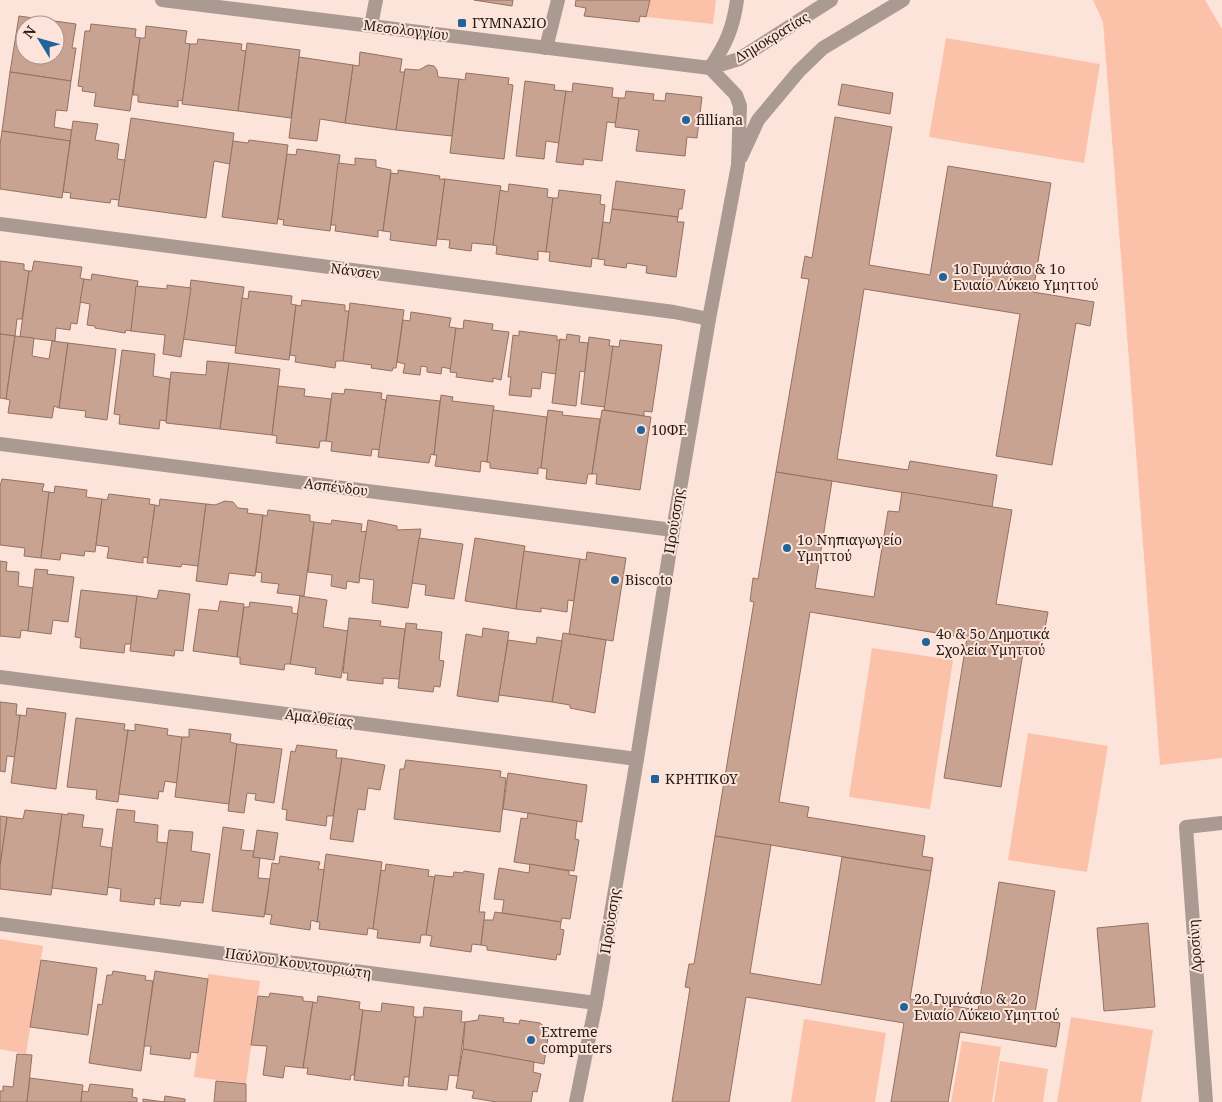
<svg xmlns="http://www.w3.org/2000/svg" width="1222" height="1102" font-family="'Noto Serif',serif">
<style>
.green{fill:#fbc2a9}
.building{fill:#c8a392;stroke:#947162;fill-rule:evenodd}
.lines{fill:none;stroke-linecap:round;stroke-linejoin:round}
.minor{stroke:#aa9a92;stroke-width:14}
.tertiary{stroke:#aa9a92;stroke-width:14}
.poi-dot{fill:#22649a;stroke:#fce4da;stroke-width:2}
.labels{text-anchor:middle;stroke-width:4;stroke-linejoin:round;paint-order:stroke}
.poi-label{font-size:14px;fill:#261913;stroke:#fce4da;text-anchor:start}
.street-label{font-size:14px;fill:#261913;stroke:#fce4da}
</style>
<rect width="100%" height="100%" fill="#fce4da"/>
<g class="green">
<path d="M650,0H716L713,24L646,17Z"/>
<path d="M1093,0H1205L1222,29V758L1160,765L1103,22Z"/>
<path d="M946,38L1100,64L1084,163L929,137Z"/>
<path d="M872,648L953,660L930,809L849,797Z"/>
<path d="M1028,733L1108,746L1087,872L1008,860Z"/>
<path d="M0,939L43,946L26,1054L0,1049Z"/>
<path d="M208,974L260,981L246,1084L194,1077Z"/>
<path d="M1071,1017L1153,1030L1141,1102H1057Z"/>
<path d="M804,1019L886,1033L875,1102H791Z"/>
<path d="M962,1041L1001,1047L992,1102H951Z"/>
<path d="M1000,1061L1048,1069L1043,1102H994Z"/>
</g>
<g class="building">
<path d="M474,0H513L512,6Z"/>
<path d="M576,0H650L646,17L640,16L639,22L584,16L586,8L575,6Z"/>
<path d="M19,16L76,24L72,48H76L71,81L10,72ZM25,25H55V55H25Z"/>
<path d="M91,24L136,29L135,37L140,38L130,111L94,106L96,93L82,91L83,87L78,86L85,31H90Z"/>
<path d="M146,26L187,31L185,43L190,44L183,101L178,100V107L138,102V95H133L140,38H145Z"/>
<path d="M198,39L242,44L241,50L246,51L238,111L182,104L190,44H197Z"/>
<path d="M247,43L300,50L291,118L238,111Z"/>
<path d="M360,52L402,59L400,72H405L396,130L345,123L353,65L359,66Z"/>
<path d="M299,57L353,65L345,123L320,119L317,141L289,138Z"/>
<path d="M428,65L434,66L437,70L438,77L459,79L452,136L396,130L405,69L419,70Z"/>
<path d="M10,72L71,81L67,111L56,110L54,127L72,130L70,141L2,131Z"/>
<path d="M466,73L509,78L508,84L513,85L504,159L450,153L459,79L465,80Z"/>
<path d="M525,81L555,85L554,90L566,91L559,143L546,141L544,159L516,156Z"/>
<path d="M573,83L613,88L612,97L619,98L616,123L607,122L602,161L584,159L583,165L556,162L566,91L572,92Z"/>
<path d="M842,84L893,93L890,114L838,105Z"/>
<path d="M626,91L654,94L653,100L665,101L666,93L702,97L697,138L687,137L685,156L636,151L639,130L615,127L619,98H625Z"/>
<path d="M835,117L892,127L869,265L930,275L948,166L1051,183L1033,292L1094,302L1090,326L1076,323L1052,465L996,456L1020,314L864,289L837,459L908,470L910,461L997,475L992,507L776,472L809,279L801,278L805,256L812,258Z"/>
<path d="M131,118L234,133L230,164L214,161L206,218L118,206Z"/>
<path d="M73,121L98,124L95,140L119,144L117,159L125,160L119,200L111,199L110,203L70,198L71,193L63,192Z"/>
<path d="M2,131L70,141L62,198L0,189V145Z"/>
<path d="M249,140L288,145L277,224L222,217L233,141L248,143Z"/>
<path d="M297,149L340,155L330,231L283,225L284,220L278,219L287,154L296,155Z"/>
<path d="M355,158L376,160V167L391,170L383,231L378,230V237L335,231L336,225H331L338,163L355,165Z"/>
<path d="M398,170L440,176L439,179H445L436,246L390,240L391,232L383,231L391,173L398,174Z"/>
<path d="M445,179L501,186L493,245L472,243L471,251L449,248L450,240L437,239Z"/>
<path d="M616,181L685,190L682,209H679L678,217L612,209Z"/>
<path d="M509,184L548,189L547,197L553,198L546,252L538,251V260L496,254L497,246L493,245L500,190L508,192Z"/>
<path d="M559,190L601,195L600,204L605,205L598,259L592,258L591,267L549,261L550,252H546L553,198H558Z"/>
<path d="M612,209L678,217L677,222H684L676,277L646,273L647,266L627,263L626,268L604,265L605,260L598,259L603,222L610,223Z"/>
<path d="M0,261L24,264V270L29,271L22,319H17L15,336L0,334Z"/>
<path d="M34,261L82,267L80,278L84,279L77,324L71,323L70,330L56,328L55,341L20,337L29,271H32Z"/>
<path d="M92,274L138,281L131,331L126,330L125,333L95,328V326L87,325L90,304L80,302L84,279L91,280Z"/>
<path d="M191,280L244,287L236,346L183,339Z"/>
<path d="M167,285L191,288L181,357L163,354L165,335L131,331L136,286L167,289Z"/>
<path d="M249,291L292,296L291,304L296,305L289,360L235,353L242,298L248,299Z"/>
<path d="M302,300L345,305V311H349L343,361H336L335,368L295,362L296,356L290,355L296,305L301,306Z"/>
<path d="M350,303L404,310L396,368H393L392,371L371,368L372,365L343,361Z"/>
<path d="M411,312L451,318L449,327L456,328L451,369L442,367L441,374L427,372V367L421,366L420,375L403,373L405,364L397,362L403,320L410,321Z"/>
<path d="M464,320L493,324L492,330L509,332L501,380L493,378V382L456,377L457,373L450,372L456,328L463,329Z"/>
<path d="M519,331L557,336V341L560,339L556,374L542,372L540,389L532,388L531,397L509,395L511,377H508L513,335L519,336Z"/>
<path d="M0,334L15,336L6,399L0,398Z"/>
<path d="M567,334L580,336L579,342L588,343L585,372L580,371L576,406L552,403L560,339L566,340Z"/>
<path d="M15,336L34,338L32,356L49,359L52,341L68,343L59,408L54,406L52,418L8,413L10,400L6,399Z"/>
<path d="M589,337L610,340L609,346H613L605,407L581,404Z"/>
<path d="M620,340L662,345L652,412L644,411V416L604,410L613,346L619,347Z"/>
<path d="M68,343L116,349L107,420L85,417L86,411L59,408Z"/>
<path d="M122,350L155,354L153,376L170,379L166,421L160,420L159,429L119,424L120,415L114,414Z"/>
<path d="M207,361L229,363L220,429L166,423L171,372L206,375Z"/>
<path d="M229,363L280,369L272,435L220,429Z"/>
<path d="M278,386L305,389L304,396L331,399L326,441H320L319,448L276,443L277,436L272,435Z"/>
<path d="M345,389L382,393L381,399L386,400L380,450L372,449L371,456L331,451L332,442L326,441L332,393L344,394Z"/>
<path d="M387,395L440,401L434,455L431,454L429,463L378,457Z"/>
<path d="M441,395L453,397L452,401L494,406L487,462L481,461L480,472L435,466L437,455H434Z"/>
<path d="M493,410L547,417L541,468H538V474L490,468V463L487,462Z"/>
<path d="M548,410L563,412L562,415L600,419L592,474H588L586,484L546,479L547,469L541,468Z"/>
<path d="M602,410L651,417L640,490L596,484L597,474H592Z"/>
<path d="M776,472L832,481L815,588L874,597L888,511L899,512L902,492L1012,510L996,604L1048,612L1041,650L1024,647L1001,787L944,778L967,638L810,612L779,802L809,807L807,817L925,836L922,856L933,858L931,871L715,836L754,602L750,601L753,578L758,579Z"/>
<path d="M2,479L44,484L42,491L49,492L41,558L24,556L25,548L0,545V486Z"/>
<path d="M55,486L87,490L86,497L102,499L95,552L85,551L84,556L61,553L60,560L41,558L49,492L54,493Z"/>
<path d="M109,494L150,499L149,504L155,505L148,558L143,557V563L107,558L109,547L96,545L102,499L107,500Z"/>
<path d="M160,499L206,504L198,566L182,564L181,567L147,563L155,505L159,506Z"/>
<path d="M225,501L233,502L238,508L248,509L247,513L263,515L255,576L229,573L227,585L196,581L206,504L215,505Z"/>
<path d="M268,510L310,515V521L314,522L304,596L277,593L279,584L261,582L262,573L256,572L263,515L267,516Z"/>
<path d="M332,520L362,524L361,532L367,531L359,583L347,581L346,589L331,586L332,575L308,572L314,522L331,524Z"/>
<path d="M368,520L397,526V530L421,529L408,608L372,603L374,580L359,578Z"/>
<path d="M419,538L463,544L454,599L425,595L426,585L412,583Z"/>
<path d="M475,538L525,546L516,609L465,601Z"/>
<path d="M524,551L580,559L574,601L568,600L567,612L541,608V612L516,609Z"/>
<path d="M587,552L626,558L613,641L569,634L580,559L586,560Z"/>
<path d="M0,561L7,562L6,571L19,572L18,586L33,588L28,631L21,630L20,638L0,636Z"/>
<path d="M35,569L48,570L47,574L74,577L68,622L53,620L51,634L28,631Z"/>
<path d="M81,590L137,596L131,644H125L124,653L80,648L81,638L75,637Z"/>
<path d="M159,590L190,594L183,651L175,650L174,656L130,651L137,596L157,599Z"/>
<path d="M300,596L327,600L323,627L348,631L341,678L315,674L316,668L290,664Z"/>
<path d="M220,601L244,604L237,657L193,651L199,609L218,611Z"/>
<path d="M250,602L292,607V613L298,614L290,664H285L284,670L240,664V657H237L244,607H249Z"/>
<path d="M349,618L381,621L380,626L405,629L399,679L383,678V684L347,680L348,673H343Z"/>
<path d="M406,623L417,624L416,629L442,632L439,660L444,661L440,687L434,686L433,692L398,688Z"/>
<path d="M483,628L509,632L498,702L457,696L466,634L482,637Z"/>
<path d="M563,633L606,640L595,713L570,708V705L552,702Z"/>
<path d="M537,637L562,641L552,702L499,695L508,640L536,644Z"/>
<path d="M0,702L17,704L16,715H20L15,757L7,756L5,772L0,771Z"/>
<path d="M27,708L66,713L56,789L11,783L20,715L26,716Z"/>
<path d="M76,718L125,724L124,730H128L118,802L96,799L97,790L67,787Z"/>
<path d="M135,724L168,729L167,735L182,737L177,783L165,781L163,792L159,791L158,799L119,794L128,730L135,731Z"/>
<path d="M189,729L231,734L230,742L237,744L229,804L175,797L182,737H189Z"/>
<path d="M237,744L282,749L274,803L255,800L256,794L247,793L244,813L228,811Z"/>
<path d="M297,745L337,750L336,758H342L333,816H327L326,826L286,820L287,810L282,809L291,751L295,752Z"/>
<path d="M342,758L385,765L380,790L368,788L365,810L358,809L353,842L330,839Z"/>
<path d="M406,760L501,771L500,777L506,778L500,832L394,819L400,769H404Z"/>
<path d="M508,773L587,785L582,822L503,809Z"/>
<path d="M117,809L135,811L134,822L158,825L157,842L168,843L161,899L155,898L154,905L120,901L121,889L107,887Z"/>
<path d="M25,810L62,814L51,895L0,889V865L7,817L23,819Z"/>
<path d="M68,813L84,815L82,827L103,829L100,846L112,848L107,895L52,888L62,814L68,815Z"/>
<path d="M528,813L577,821L575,839L579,840L574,871L514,862L521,818L527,819Z"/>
<path d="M0,816L7,817L0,865Z"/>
<path d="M223,827L244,830L241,850L254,851L253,857L260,858L258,878L270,879L264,917L212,911Z"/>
<path d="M169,830L193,832L191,851L210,854L203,903L181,901L180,906L160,904Z"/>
<path d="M257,830L278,833L274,860L253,857Z"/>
<path d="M715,836L771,845L750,973L821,985L842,857L931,871L910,999L978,1010L999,882L1055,891L1034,1019L1060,1023L1056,1047L960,1032L948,1102H891L904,1023L746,997L729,1102H672L690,988L685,987L689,964H694Z"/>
<path d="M326,854L382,862L373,929L368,928L367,935L319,929L320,922H317Z"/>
<path d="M280,856L320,862L318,869L324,870L317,922L311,920L310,930L270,924L272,915L265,914L272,863L279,864Z"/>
<path d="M386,864L429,870L428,876L435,877L426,935H421L420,943L377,938L378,930L373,929L381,870L385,871Z"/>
<path d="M530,864L569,871V875L577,876L570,919L562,918L561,922L502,913L504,900L494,899L499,868L529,873Z"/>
<path d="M464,871L484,874L479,912H485L481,945L472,944L471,952L430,946L432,936L426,935L435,875L453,877L454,872L463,873Z"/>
<path d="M495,912L561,922L560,929L564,930L560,955L557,954L556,960L487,950V946L481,945L484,920H493Z"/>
<path d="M1148,923L1155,1007L1104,1011L1097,928Z"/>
<path d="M41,960L97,968L88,1035L30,1027Z"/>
<path d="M113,971L146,976L145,980L153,981L141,1071L89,1063L98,1004L102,1005L107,975H112Z"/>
<path d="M155,971L208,979L198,1053L191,1052L190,1059L150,1054L151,1046H144Z"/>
<path d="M270,993L303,997V1001L313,1002L303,1068L285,1066L283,1078L263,1075L267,1046L251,1045L258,996L269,997Z"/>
<path d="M318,996L360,1002L359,1009L363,1010L354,1075H351L350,1080L307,1074L308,1068H303L313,1002L317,1003Z"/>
<path d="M382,1003L414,1007L413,1016L416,1017L409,1077H404L403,1086L354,1080L363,1010L381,1012Z"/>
<path d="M424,1007L462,1011L461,1022H465L458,1076L449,1075L447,1090L408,1086L416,1017H423Z"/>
<path d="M479,1015L504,1018L503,1022L519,1024L520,1020L540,1023L546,1028L548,1037L544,1064L463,1049L465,1022L478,1020Z"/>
<path d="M463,1049L534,1062L533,1072L541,1074L537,1092L533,1091L531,1102H497L472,1098L474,1091L456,1088Z"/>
<path d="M17,1054L32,1055L27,1102H0V1091H3V1086L13,1087Z"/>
<path d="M30,1078L83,1085L81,1102H27Z"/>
<path d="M216,1081L246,1084V1102H214Z"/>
<path d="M90,1084L133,1089L132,1097L137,1098V1102H81L82,1091L88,1092Z"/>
<path d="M165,1096L185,1099V1102H143V1099L164,1102Z"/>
</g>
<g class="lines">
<g class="minor">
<path d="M371,26L376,0"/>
<path d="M546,48L558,0"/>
<path d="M710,68C726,44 733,29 737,0"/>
<path d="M0,224L674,312L709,319"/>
<path d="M0,444L673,530"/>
<path d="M0,677L637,759"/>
<path d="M0,924L596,1003"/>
<path d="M1206,1102L1186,827L1222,823"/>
</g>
<g class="tertiary">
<path d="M162,0L710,68L739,59L831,0"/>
<path d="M741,157L758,120L799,71L823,48L903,0"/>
<path d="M576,1102L596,1003L637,759L673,530L709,319L738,165L740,106L736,95L710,68"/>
</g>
</g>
<g class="poi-dot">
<rect x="457" y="18" width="10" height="10" rx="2.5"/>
<circle cx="686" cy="120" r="5"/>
<circle cx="943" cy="277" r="5"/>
<circle cx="641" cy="430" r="5"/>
<circle cx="787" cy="548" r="5"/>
<circle cx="615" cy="580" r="5"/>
<circle cx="926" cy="642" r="5"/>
<rect x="650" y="774" width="10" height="10" rx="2.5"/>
<circle cx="904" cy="1007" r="5"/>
<circle cx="531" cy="1040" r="5"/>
</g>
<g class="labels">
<g class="poi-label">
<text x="472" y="28">ΓΥΜΝΑΣΙΟ</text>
<text x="696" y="125">filliana</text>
<text x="953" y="274">1ο Γυμνάσιο &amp; 1ο<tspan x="953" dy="16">Ενιαίο Λύκειο Υμηττού</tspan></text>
<text x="651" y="435">10ΦΕ</text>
<text x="797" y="545">1ο Νηπιαγωγείο<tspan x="797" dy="16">Υμηττού</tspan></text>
<text x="625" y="585">Biscoto</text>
<text x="936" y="639">4ο &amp; 5ο Δημοτικά<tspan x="936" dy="16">Σχολεία Υμηττού</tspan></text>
<text x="665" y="784">ΚΡΗΤΙΚΟΥ</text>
<text x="914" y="1004">2ο Γυμνάσιο &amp; 2ο<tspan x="914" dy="16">Ενιαίο Λύκειο Υμηττού</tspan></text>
<text x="541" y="1037">Extreme<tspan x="541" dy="16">computers</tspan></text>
</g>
<g class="street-label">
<text transform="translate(406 30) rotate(7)" y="5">Μεσολογγίου</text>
<text transform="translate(772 37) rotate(-31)" y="5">Δημοκρατίας</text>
<text transform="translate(355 271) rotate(7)" y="5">Νάνσεν</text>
<text transform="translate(336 487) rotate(7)" y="5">Ασπένδου</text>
<text transform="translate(674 521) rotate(-81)" y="5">Προύσσης</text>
<text transform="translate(319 718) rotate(7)" y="5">Αμαλθείας</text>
<text transform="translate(610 921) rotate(-81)" y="5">Προύσσης</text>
<text transform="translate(1195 946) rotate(-94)" y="5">Δροσίνη</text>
<text transform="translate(298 963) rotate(8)" y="5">Παύλου Κουντουριώτη</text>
</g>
</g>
<g transform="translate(40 40) rotate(307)"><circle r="24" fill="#fce4da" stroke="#a6938a"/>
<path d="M0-4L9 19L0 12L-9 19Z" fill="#22649a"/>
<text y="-8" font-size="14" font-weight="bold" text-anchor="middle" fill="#261913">N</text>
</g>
</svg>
